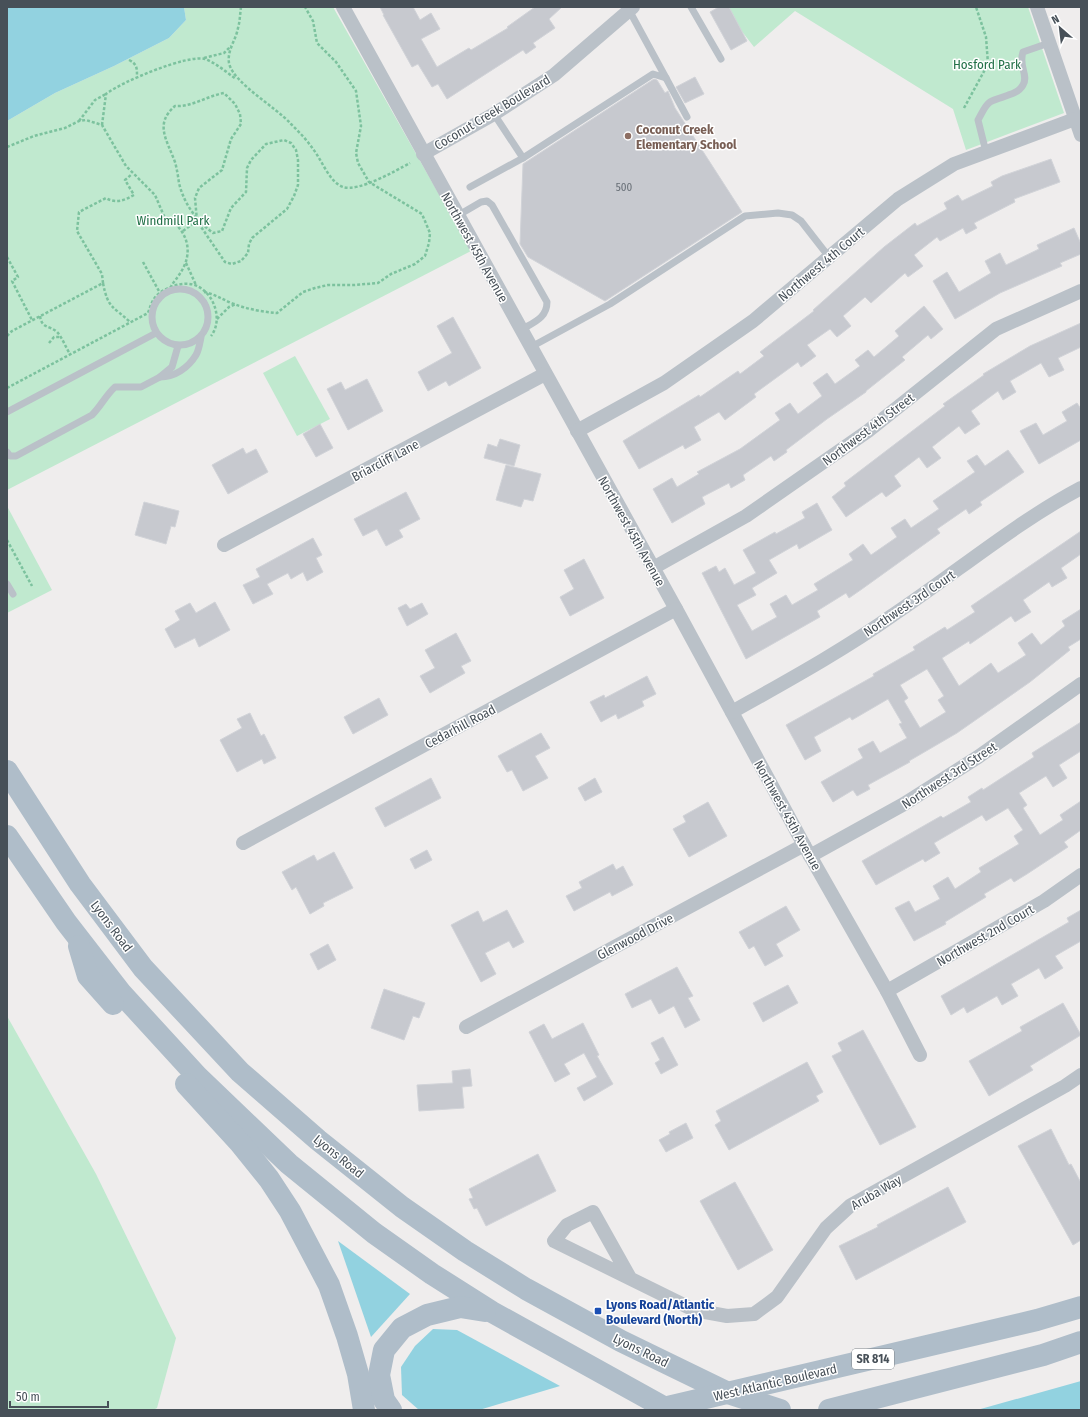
<svg xmlns="http://www.w3.org/2000/svg" width="1088" height="1417" font-family="'Fira Sans Condensed',sans-serif">
<style>
.green{fill:#c0e9cf}
.water{fill:#92d2e0}
.building{fill:#c7c9cf;stroke:#d1d3d8;fill-rule:evenodd}
.lines{fill:none;stroke-linecap:round;stroke-linejoin:round}
.path{stroke:#7cc29e;stroke-width:2.5;stroke-dasharray:3 2;stroke-linecap:butt}
.service{stroke:#bac1c8;stroke-width:7}
.minor{stroke:#bac1c8;stroke-width:14}
.primary{stroke:#afbdc9;stroke-width:22}
.education-dot{fill:#8d6e63;stroke:#fff;stroke-width:1.5}
.transit-dot{fill:#1a4fb4;stroke:#fff;stroke-width:1.5}
.labels{text-anchor:middle;stroke-width:3;stroke-linejoin:round;paint-order:stroke}
.number-label{font-size:11px;fill:#676e76}
.shield{fill:#fff;stroke:#7e848a;stroke-width:1}
.shield-label{font-size:12px;font-weight:bold;fill:#475058}
.park-label{font-size:13px;fill:#217047;stroke:#fff}
.street-label{font-size:13px;fill:#475058;stroke:#fff}
.education-label{font-size:13px;font-weight:bold;fill:#785e54;stroke:#fff;text-anchor:start}
.transit-label{font-size:13px;font-weight:bold;fill:#164399;stroke:#fff;text-anchor:start}
</style>
<rect width="100%" height="100%" fill="#efeded"/>
<g class="green">
<path d="M184,7H333L471,251L7,490V121L55,93L114,66L169,38L186,20Z"/>
<path d="M723,7H1028L1064,113L966,150L953,109L795,11L754,47Z"/>
<path d="M295,356L330,419L297,436L263,373Z"/>
<path d="M7,506L52,590L7,613Z"/>
<path d="M7,1016L96,1174L176,1338L157,1408L153,1410H7Z"/>
</g>
<g class="water">
<path d="M7,7H184L186,20L169,38L114,66L55,93L7,121Z"/>
<path d="M338,1241L410,1294L371,1337Z"/>
<path d="M433,1329L457,1330L560,1386L479,1410H419L402,1395L401,1367L415,1346Z"/>
<path d="M1081,1381V1410H977Z"/>
</g>
<g class="building">
<path d="M380,7H413L420,20L431,13L440,29L421,39L437,67L469,48L471,50L508,28L507,27L535,7H562L549,19L555,28L533,43L536,47L526,54L523,50L447,99L438,84L432,87L418,64L412,67L383,15H384Z"/>
<path d="M719,7H729L747,41L731,50L710,12Z"/>
<path d="M695,77L704,94L685,103L676,87Z"/>
<path d="M654,79L657,80L665,93L668,91L675,108L742,212L605,301L528,257L520,244L523,164Z"/>
<path d="M1051,159L1060,182L1014,199L1015,202L974,223L977,228L966,234L963,228L940,241L937,237L914,255L923,266L908,277L905,273L871,303L865,297L843,316L851,326L837,337L830,329L807,345L816,356L801,367L798,362L754,394L756,397L725,420L719,412L694,427L701,440L685,449L683,445L639,469L623,441L699,395L700,397L738,371L740,374L764,356L760,352L814,311L813,310L884,247L915,223L917,226L947,209L944,203L958,195L962,201L993,186L991,182L1002,176Z"/>
<path d="M1074,228L1081,244V254L1060,263L1062,266L1000,293L955,319L933,281L947,272L959,292L991,273L985,261L1000,253L1006,265L1039,249L1037,245Z"/>
<path d="M924,306L943,329L931,339L928,335L902,357L905,360L866,391V392L827,419L786,450L787,452L774,461L771,456L743,475L745,480L731,488L729,483L702,497L705,504L672,523L653,489L672,478L677,487L699,474L697,472L740,449L780,420L775,413L790,403L798,414L822,396L813,383L827,373L835,384L860,366L855,360L868,350L874,357L899,336L895,331Z"/>
<path d="M453,317L481,368L449,386L446,381L428,391L418,372L452,353L437,326Z"/>
<path d="M1081,323V347L1058,358L1064,370L1049,377L1041,363L1010,381L1016,392L1003,400L998,391L971,411L980,424L965,434L959,426L932,447L941,458L927,468L919,457L894,476L901,486L886,497L882,492L846,517L832,497L846,486L844,483L945,406L943,404L984,375L983,374L1030,346Z"/>
<path d="M367,379L383,411L348,430L327,389L341,382L345,390Z"/>
<path d="M1077,403L1081,409V440L1039,464L1020,431L1036,423L1043,435L1067,421L1062,412Z"/>
<path d="M320,424L333,448L316,457L303,434Z"/>
<path d="M500,439L520,445L514,466L484,458L488,444L497,447Z"/>
<path d="M243,448L246,454L256,449L268,472L228,494L212,465Z"/>
<path d="M1008,450L1024,472L980,502L982,505L969,514L966,509L937,529L940,533L862,589L849,598L846,593L817,611L820,617L746,659L702,573L716,566L719,572L725,568L734,585L756,573L743,550L775,532L776,534L805,518L802,512L817,503L832,530L799,549L797,544L769,560L777,573L752,588L756,595L737,605L752,631L777,617L770,604L786,595L792,605L818,590L814,584L853,560L849,554L863,544L871,555L897,537L891,528L905,519L911,528L939,509L933,501L975,472L967,461L977,455L985,466Z"/>
<path d="M506,465L541,474L533,501L524,499L521,507L496,500Z"/>
<path d="M406,492L420,519L399,530L403,537L386,546L377,529L363,536L354,519Z"/>
<path d="M144,502L179,511L175,527L171,526L166,544L135,535Z"/>
<path d="M1081,531V554L1061,568L1067,578L1052,587L1049,582L1023,600L1031,612L1015,622L1011,616L970,644L969,641L942,658L959,686L991,663L998,673L1026,655L1018,643L1032,633L1041,645L1065,626L1062,621L1081,609V639L1068,647L1070,650L1030,682L957,733L909,761L910,762L868,785L870,789L857,796L853,790L833,802L821,782L863,758L858,749L873,741L880,753L907,738L899,724L902,723L888,699L852,720L850,717L814,737L821,751L805,760L786,725L874,676L873,674L915,650L913,647L945,627L947,630L975,612L971,606ZM927,669L944,696L938,700L946,712L920,728L904,701L908,698L900,685Z"/>
<path d="M313,538L322,555L316,558L323,572L307,581L303,572L291,579L288,573L267,584L273,594L253,604L243,585L260,577L256,569Z"/>
<path d="M584,559L604,598L570,616L560,597L574,589L564,570Z"/>
<path d="M215,602L230,630L199,647L195,638L175,648L165,629L180,620L175,611L190,603L196,613Z"/>
<path d="M422,603L428,614L407,626L398,608L406,604L410,609Z"/>
<path d="M456,633L471,661L461,666L465,673L430,693L420,676L435,668L425,650Z"/>
<path d="M647,676L656,694L642,701L644,706L618,719L616,714L601,722L590,702L604,695L605,698Z"/>
<path d="M379,698L388,715L353,734L344,717Z"/>
<path d="M250,713L261,736L264,734L276,758L264,764L262,759L237,772L220,740L242,728L237,719Z"/>
<path d="M1081,722V751L1059,765L1067,778L1053,787L1046,776L1019,793L1027,805L1023,808L1040,835L1063,820L1060,815L1081,801V830L1064,842L1068,847L1027,874L1014,882L1011,878L984,894L986,897L945,922L946,924L914,941L895,908L909,901L915,912L940,899L933,886L948,877L955,889L981,872L979,868L1019,844L1014,836L1023,830L1008,808L986,821L982,815L934,843L940,853L925,862L923,859L876,885L862,861L941,816L943,818L971,802L968,797L982,788L983,790L1034,757L1032,753Z"/>
<path d="M541,733L550,748L535,756L548,778L523,791L512,770L507,772L498,756Z"/>
<path d="M431,778L441,798L385,827L375,808Z"/>
<path d="M595,778L602,792L585,801L578,788Z"/>
<path d="M708,802L727,836L689,857L673,829L686,822L683,816Z"/>
<path d="M427,850L432,860L415,869L410,859Z"/>
<path d="M334,852L353,888L323,903L324,906L310,914L296,887L292,890L282,872L314,855L317,861Z"/>
<path d="M613,864L616,870L623,866L633,885L612,896L610,892L574,911L566,896L582,888L579,882Z"/>
<path d="M786,906L800,930L776,944L783,956L765,966L754,946L749,949L739,932Z"/>
<path d="M507,910L524,942L513,948L509,941L485,953L496,974L481,982L451,925L478,911L483,922Z"/>
<path d="M1081,910V941L1055,956L1063,968L1045,979L1039,968L1011,984L1018,996L1002,1005L997,996L967,1013L964,1007L951,1015L941,996L1069,922L1067,918Z"/>
<path d="M328,944L336,960L318,970L310,954Z"/>
<path d="M677,967L693,996L688,998L700,1020L685,1028L674,1006L659,1014L651,999L632,1008L625,994Z"/>
<path d="M788,985L798,1003L763,1022L753,1003Z"/>
<path d="M384,989L425,1003L419,1018L413,1016L404,1040L371,1028Z"/>
<path d="M1063,1003L1081,1035L1030,1066L1033,1070L989,1096L969,1061L1022,1031L1020,1027Z"/>
<path d="M583,1023L599,1055L597,1056L613,1084L584,1101L577,1088L597,1077L584,1053L564,1064L570,1074L555,1082L529,1032L544,1024L552,1039Z"/>
<path d="M863,1030L916,1127L880,1145L832,1056L842,1051L838,1043Z"/>
<path d="M663,1037L678,1065L661,1074L655,1063L660,1060L651,1043Z"/>
<path d="M807,1062L823,1092L816,1096L819,1101L729,1150L715,1125L721,1121L716,1111Z"/>
<path d="M470,1069L472,1086L462,1087L464,1108L419,1111L417,1085L453,1083L452,1071Z"/>
<path d="M686,1123L693,1138L666,1152L659,1140L670,1134L669,1132Z"/>
<path d="M1051,1129L1069,1165L1071,1164L1081,1183V1240L1073,1245L1018,1146Z"/>
<path d="M538,1154L556,1191L486,1226L477,1208L474,1209L469,1199L473,1198L469,1189Z"/>
<path d="M735,1182L773,1250L738,1270L700,1201Z"/>
<path d="M948,1187L966,1222L856,1280L839,1246L878,1227L877,1225Z"/>
</g>
<g class="lines">
<g class="path">
<path d="M241,7C240,14 240,21 238,28C236,40 227,50 229,63C233,83 276,107 291,124C299,132 307,140 313,149C322,160 329,182 343,187C359,192 395,171 410,163"/>
<path d="M204,58L224,53L231,46"/>
<path d="M129,60C137,64 137,68 137,76"/>
<path d="M964,108L988,64L986,37L976,7"/>
<path d="M79,121L95,100L106,94"/>
<path d="M102,125L106,94C121,82 188,54 205,59C216,63 226,72 236,79"/>
<path d="M7,147L34,136L65,128L79,121L86,120L102,125L126,166L155,195L164,216C182,225 193,244 185,264C182,272 176,279 171,286"/>
<path d="M183,231L197,221L225,262L232,264L241,261L248,253L249,244L252,238L287,209L294,196L298,185V160L296,150L291,143L284,140L266,144L251,160L247,168L246,192L231,208L222,231L213,233C196,220 184,204 179,183C178,176 177,169 175,162C167,140 154,124 175,106C192,107 207,96 224,93L235,104L240,114L241,124L231,139L222,170L199,188L195,198L197,221"/>
<path d="M7,257L18,277L12,281L32,320"/>
<path d="M143,262L160,293"/>
<path d="M186,263L196,285"/>
<path d="M103,283L102,274L77,231L79,212L106,198C116,204 125,200 134,195L125,180L132,174"/>
<path d="M204,292C215,294 223,300 234,304C247,309 263,312 277,313L303,292L315,288L328,285H354L378,283L391,274L415,264L425,256L429,243L430,233L422,214L369,182L358,163L356,153L361,126L356,91L336,62L317,43L313,21L305,7"/>
<path d="M40,316C42,329 49,325 57,332C62,337 66,348 70,354"/>
<path d="M217,319L229,307L236,304"/>
<path d="M7,336L12,331L103,283C108,309 113,306 130,322"/>
<path d="M49,343L54,337H60"/>
<path d="M7,388L148,313C150,307 152,301 156,296C165,287 185,280 197,286C215,294 223,321 211,336"/>
<path d="M7,540L32,586"/>
</g>
<g class="service">
<path d="M691,7L721,59"/>
<path d="M666,78L687,117"/>
<path d="M494,114L523,158"/>
<path d="M986,152L978,120C981,115 985,105 990,102C1000,96 1017,96 1023,85C1029,75 1018,66 1023,52L1049,43"/>
<path d="M470,187L523,158L653,74L666,78L629,10"/>
<path d="M457,216L481,202L487,201L492,205L547,302C547,318 534,322 521,330"/>
<circle cx="180" cy="317" r="28"/>
<path d="M531,347L610,304L745,216L778,213L792,215L801,221L829,257"/>
<path d="M160,377C175,377 188,368 196,355C199,350 200,342 201,337"/>
<path d="M7,412L156,333"/>
<path d="M7,452L10,456H16L92,415C101,406 106,395 115,387H141L160,377L172,367L178,346"/>
<path d="M7,584L13,594"/>
</g>
<g class="minor">
<path d="M343,7L676,609L804,845L887,991L920,1055"/>
<path d="M1037,7L1081,135"/>
<path d="M423,154L494,114L554,75L633,7"/>
<path d="M577,431L664,383L753,321L898,199L954,164L1075,119"/>
<path d="M224,545L545,374"/>
<path d="M653,568L746,516L868,431L996,329L1081,291"/>
<path d="M732,712C787,681 842,651 893,615C956,573 1015,523 1081,488"/>
<path d="M243,843L676,609"/>
<path d="M810,856L904,804L978,757L1081,684"/>
<path d="M887,991L1044,901L1081,875"/>
<path d="M466,1027L804,845"/>
<path d="M630,1278L593,1212L567,1225L554,1241L694,1310L727,1316L754,1314L777,1297L826,1228L851,1205L1065,1086L1081,1075"/>
</g>
<g class="primary">
<path d="M7,771L80,884L143,968L240,1072L318,1140L402,1207L465,1251L526,1289L621,1341L728,1393L780,1410"/>
<path d="M7,836L66,922L121,993L197,1076L289,1164L374,1233L432,1274L492,1312L669,1410"/>
<path d="M79,946L88,976L113,1004"/>
<path d="M186,1084L240,1143L269,1179L290,1211L329,1285L347,1336L358,1374L364,1410"/>
<path d="M391,1410L384,1400L379,1375L384,1350L402,1328L427,1315L460,1307L485,1311"/>
<path d="M655,1410L1037,1320L1081,1307"/>
<path d="M829,1410L1043,1355L1081,1342"/>
</g>
</g>
<circle class="education-dot" cx="628" cy="136" r="4"/>
<rect class="transit-dot" x="594" y="1307" width="8" height="8" rx="2"/>
<g class="labels">
<g class="number-label">
<text x="624" y="191">500</text>
</g>
<rect class="shield" x="852" y="1349" width="42" height="20" rx="3"/>
<g class="shield-label">
<text x="873" y="1363">SR 814</text>
</g>
<g class="park-label">
<text x="987" y="69">Hosford Park</text>
<text x="173" y="225">Windmill Park</text>
</g>
<g class="street-label">
<text transform="translate(492 112) rotate(-31)" y="5">Coconut Creek Boulevard</text>
<text transform="translate(475 247) rotate(61)" y="5">Northwest 45th Avenue</text>
<text transform="translate(821 264) rotate(-40)" y="5">Northwest 4th Court</text>
<text transform="translate(868 429) rotate(-37)" y="5">Northwest 4th Street</text>
<text transform="translate(385 460) rotate(-28)" y="5">Briarcliff Lane</text>
<text transform="translate(632 531) rotate(61)" y="5">Northwest 45th Avenue</text>
<text transform="translate(909 603) rotate(-34)" y="5">Northwest 3rd Court</text>
<text transform="translate(460 726) rotate(-28)" y="5">Cedarhill Road</text>
<text transform="translate(949 775) rotate(-33)" y="5">Northwest 3rd Street</text>
<text transform="translate(788 815) rotate(61)" y="5">Northwest 45th Avenue</text>
<text transform="translate(112 926) rotate(53)" y="5">Lyons Road</text>
<text transform="translate(985 935) rotate(-30)" y="5">Northwest 2nd Court</text>
<text transform="translate(635 936) rotate(-28)" y="5">Glenwood Drive</text>
<text transform="translate(339 1156) rotate(39)" y="5">Lyons Road</text>
<text transform="translate(876 1192) rotate(-30)" y="5">Aruba Way</text>
<text transform="translate(641 1350) rotate(26)" y="5">Lyons Road</text>
<text transform="translate(775 1382) rotate(-13)" y="5">West Atlantic Boulevard</text>
</g>
<g class="education-label">
<text x="636" y="134">Coconut Creek<tspan x="636" dy="15">Elementary School</tspan></text>
</g>
<g class="transit-label">
<text x="606" y="1309">Lyons Road/Atlantic<tspan x="606" dy="15">Boulevard (North)</tspan></text>
</g>
</g>
<rect width="1088" height="1417" fill="none" stroke="#475058" stroke-width="16"/>
<g transform="translate(1060 28) rotate(332)" stroke="#ffffff" stroke-width="3" paint-order="stroke">
<path d="M0-3L7 15L0 10L-7 15Z" fill="#475058"/>
<text y="-6" font-size="11" font-weight="bold" text-anchor="middle" fill="#475058">N</text>
</g>
<path d="M10 1401v6h98v-6" fill="none" stroke="#475058" stroke-width="2"/>
<text x="16" y="1401" font-size="12" fill="#475058" stroke="#ffffff" stroke-width="3" paint-order="stroke">50 m</text>
</svg>
